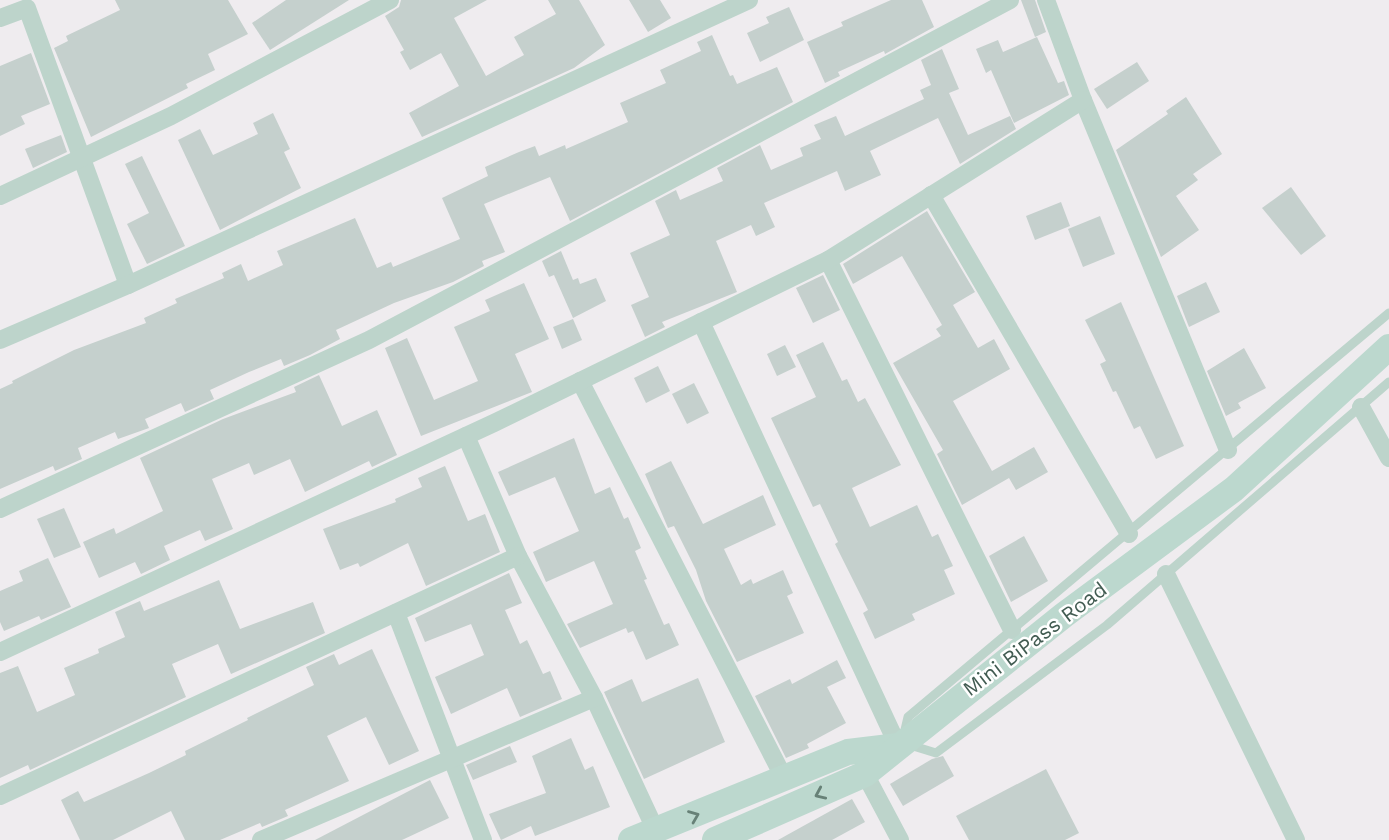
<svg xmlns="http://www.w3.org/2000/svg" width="1389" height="840" font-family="'Work Sans',sans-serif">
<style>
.building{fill:#c5d0cd}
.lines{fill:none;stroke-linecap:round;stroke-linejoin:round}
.lane{stroke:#bdd4cb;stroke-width:9}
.street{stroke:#bdd4cb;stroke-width:18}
.secondary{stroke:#bcd8ce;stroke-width:26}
.oneway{stroke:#678177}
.labels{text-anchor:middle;stroke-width:5;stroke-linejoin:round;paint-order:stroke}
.street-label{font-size:21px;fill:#425c52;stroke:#fff}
</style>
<rect width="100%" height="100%" fill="#efecef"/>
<g class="building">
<path d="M115,0H228L248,34L208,54L215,70L186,84L188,88L91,137L54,48L68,41L66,36L120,10Z"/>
<path d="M286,0H349L270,50L252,23Z"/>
<path d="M401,0H487L454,18L486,76L524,55L514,37L556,14L548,0H579L605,45L574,68L422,137L409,113L459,86L441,53L410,70L400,52L404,50L385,16L399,7Z"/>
<path d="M629,0H660L671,18L648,32Z"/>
<path d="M891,0H922L934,27L885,54L884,51L838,72L840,76L825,83L807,42L843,26L841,22Z"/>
<path d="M1021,0H1035L1046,32L1035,37Z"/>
<path d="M789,7L804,40L760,62L747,33L769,23L766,17Z"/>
<path d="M712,35L730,76L733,75L737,84L777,67L793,102L570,221L550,177L484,204L505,252L482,261L484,266L453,282L394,303L336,330L340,339L310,355L284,366L281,359L249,372L210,390L214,399L185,412L181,403L145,419L149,428L118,439L115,432L78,448L82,459L55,471L53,466L0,489V389L13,383L12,381L74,350L146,323L144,318L177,303L175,299L224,278L222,273L241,264L248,281L283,265L277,251L355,218L377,268L391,262L393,267L460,239L442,198L488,176L485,167L519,152L535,146L539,156L565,145L566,149L628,122L620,103L666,83L660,70L701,51L697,42Z"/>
<path d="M1037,37L1058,83L1064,81L1069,95L1014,123L991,70L986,73L976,49L998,40L1003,52Z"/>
<path d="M942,49L959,89L949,93L968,135L1010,116L1016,129L960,164L938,118L870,151L881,175L845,191L837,171L764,203L775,227L756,236L751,225L716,241L737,292L662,322L665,327L645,337L631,305L649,297L630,253L670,235L655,201L676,190L680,200L723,181L717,168L760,145L771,170L803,156L800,148L821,139L814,125L836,116L845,136L924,99L920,90L931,85L921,60Z"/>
<path d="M31,53L50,104L21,116L25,124L0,136V66Z"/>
<path d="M1137,62L1149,81L1107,109L1094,89Z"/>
<path d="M1186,97L1222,154L1193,174L1198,180L1176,196L1199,230L1161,257L1116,150L1168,114L1166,111Z"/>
<path d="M273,113L290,149L284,152L301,188L220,230L178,140L200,129L213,155L258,134L253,123Z"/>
<path d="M61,135L67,152L33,168L25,149Z"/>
<path d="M142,156L185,246L147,264L127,224L149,213L125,164Z"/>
<path d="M1291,187L1326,236L1301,255L1262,208Z"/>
<path d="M1061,202L1070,226L1035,240L1026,216Z"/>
<path d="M927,211L975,292L953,305L978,348L994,339L1010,369L953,401L992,471L1034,447L1048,472L1016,490L1009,478L962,505L937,454L943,450L893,363L941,336L936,329L942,325L902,256L853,284L843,264Z"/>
<path d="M1100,216L1115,254L1083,267L1068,229Z"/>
<path d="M561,251L573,280L578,278L580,284L596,278L606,301L573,318L554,275L549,277L542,261Z"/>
<path d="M823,275L840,310L813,323L796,288Z"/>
<path d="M1206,282L1220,312L1189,327L1177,296Z"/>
<path d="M524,283L549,339L515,354L532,392L421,436L385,348L407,338L434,400L478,381L454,327L490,311L485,300Z"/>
<path d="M1121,302L1184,446L1156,459L1140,426L1134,429L1116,391L1113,392L1100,364L1106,361L1085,320Z"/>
<path d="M573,319L582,340L562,349L553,327Z"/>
<path d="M823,342L842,381L847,379L858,402L865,398L901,465L852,488L870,527L917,505L932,537L938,534L953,566L944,570L955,594L912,614L915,620L875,639L863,613L868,610L835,544L838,542L820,504L813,507L771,418L816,397L796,355Z"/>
<path d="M785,345L796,367L777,376L767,354Z"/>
<path d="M1244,348L1266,388L1238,403L1241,408L1226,416L1207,371Z"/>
<path d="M658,366L670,391L646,403L634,378Z"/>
<path d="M319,375L342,426L377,410L397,455L372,467L369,461L305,492L290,459L254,475L249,463L212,479L233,529L205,541L200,530L164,546L170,560L141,574L135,562L99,578L83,542L114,528L116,534L163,511L140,458L223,419L296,392L294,387Z"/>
<path d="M694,383L709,413L687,424L672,394Z"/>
<path d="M574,438L595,494L610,487L624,519L628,517L641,548L635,551L647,579L644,580L664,625L669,623L679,645L646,660L633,631L628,633L626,628L580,648L567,624L613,604L594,561L546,582L533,552L579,531L555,477L509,496L498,472Z"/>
<path d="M671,461L703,524L763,495L776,525L724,549L741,585L751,579L753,584L783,570L793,593L787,596L804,633L737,662L706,601L696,570L674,526L668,528L645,474Z"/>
<path d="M445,466L468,521L485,514L500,552L426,586L408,543L360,567L358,563L340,570L323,529L396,502L395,499L422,487L418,478Z"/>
<path d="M64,508L81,547L54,558L37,519Z"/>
<path d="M1024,536L1048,581L1011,602L989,556Z"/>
<path d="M48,558L71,607L41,620L39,616L4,631L0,622V591L23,581L19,571Z"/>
<path d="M509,573L522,603L505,610L520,644L527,640L543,674L550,671L562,699L520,717L507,688L451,714L435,677L484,655L471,624L425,642L415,618Z"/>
<path d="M219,580L240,629L313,602L325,633L231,674L218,644L172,664L186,697L30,770L28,765L0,778V673L18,666L37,712L75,695L64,668L99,653L98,649L125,637L115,612L140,601L144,611Z"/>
<path d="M372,649L419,751L389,765L366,717L327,736L349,781L285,810L288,816L262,827L260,823L220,840H185L171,811L113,840H80L61,800L78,791L84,802L149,773L186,755L185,751L248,720L247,718L314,685L306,667L334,654L339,665Z"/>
<path d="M837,660L846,678L827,687L846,723L807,744L809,748L786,758L755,696L790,679L792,684Z"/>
<path d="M698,678L725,742L644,779L604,692L632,679L642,702Z"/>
<path d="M571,738L585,770L593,766L610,807L535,836L531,826L501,840L489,814L546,793L532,756Z"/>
<path d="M510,746L517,762L473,780L466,765Z"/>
<path d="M943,756L954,776L903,806L890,784L932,759Z"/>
<path d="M1046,769L1079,833L1065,840H969L956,816Z"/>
<path d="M430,780L449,818L402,840H315Z"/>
<path d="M852,799L865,822L832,840H778Z"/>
</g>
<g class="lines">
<g class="lane">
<path d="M904,734L908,717L1389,313"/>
<path d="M910,745L936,753L1107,625L1389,382"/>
</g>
<g class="street">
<path d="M1046,0L1083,100L1228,450"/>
<path d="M0,18L27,8L128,285"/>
<path d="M931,195L1129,534"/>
<path d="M0,196L171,116L390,0"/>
<path d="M828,260L1012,630"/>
<path d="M701,322L898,746"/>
<path d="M0,340L128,285L749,0"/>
<path d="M580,381L785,780"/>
<path d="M1361,407L1389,458"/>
<path d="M466,436L518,556L594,698L656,831"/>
<path d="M0,509L369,340L1010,0"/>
<path d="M1166,574L1296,840"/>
<path d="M396,613L483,840"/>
<path d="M0,652L494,423L828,260L1083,100"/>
<path d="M865,774L900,840"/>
<path d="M0,796L518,556"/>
<path d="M261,840L594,698"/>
</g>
<g class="secondary">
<path d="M631,840L848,752L898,746"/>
<path d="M715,840L865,774L1064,615L1234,489L1389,347"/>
</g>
</g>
<defs><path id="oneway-chevron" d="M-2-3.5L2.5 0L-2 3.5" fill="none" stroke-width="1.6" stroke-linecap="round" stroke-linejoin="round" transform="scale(1.75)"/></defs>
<g class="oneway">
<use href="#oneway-chevron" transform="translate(820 794) rotate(156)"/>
<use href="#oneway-chevron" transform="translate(694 816) rotate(-22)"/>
</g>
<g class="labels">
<g class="street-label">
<text transform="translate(1035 639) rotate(-37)" y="7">Mini BiPass Road</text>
</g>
</g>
</svg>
